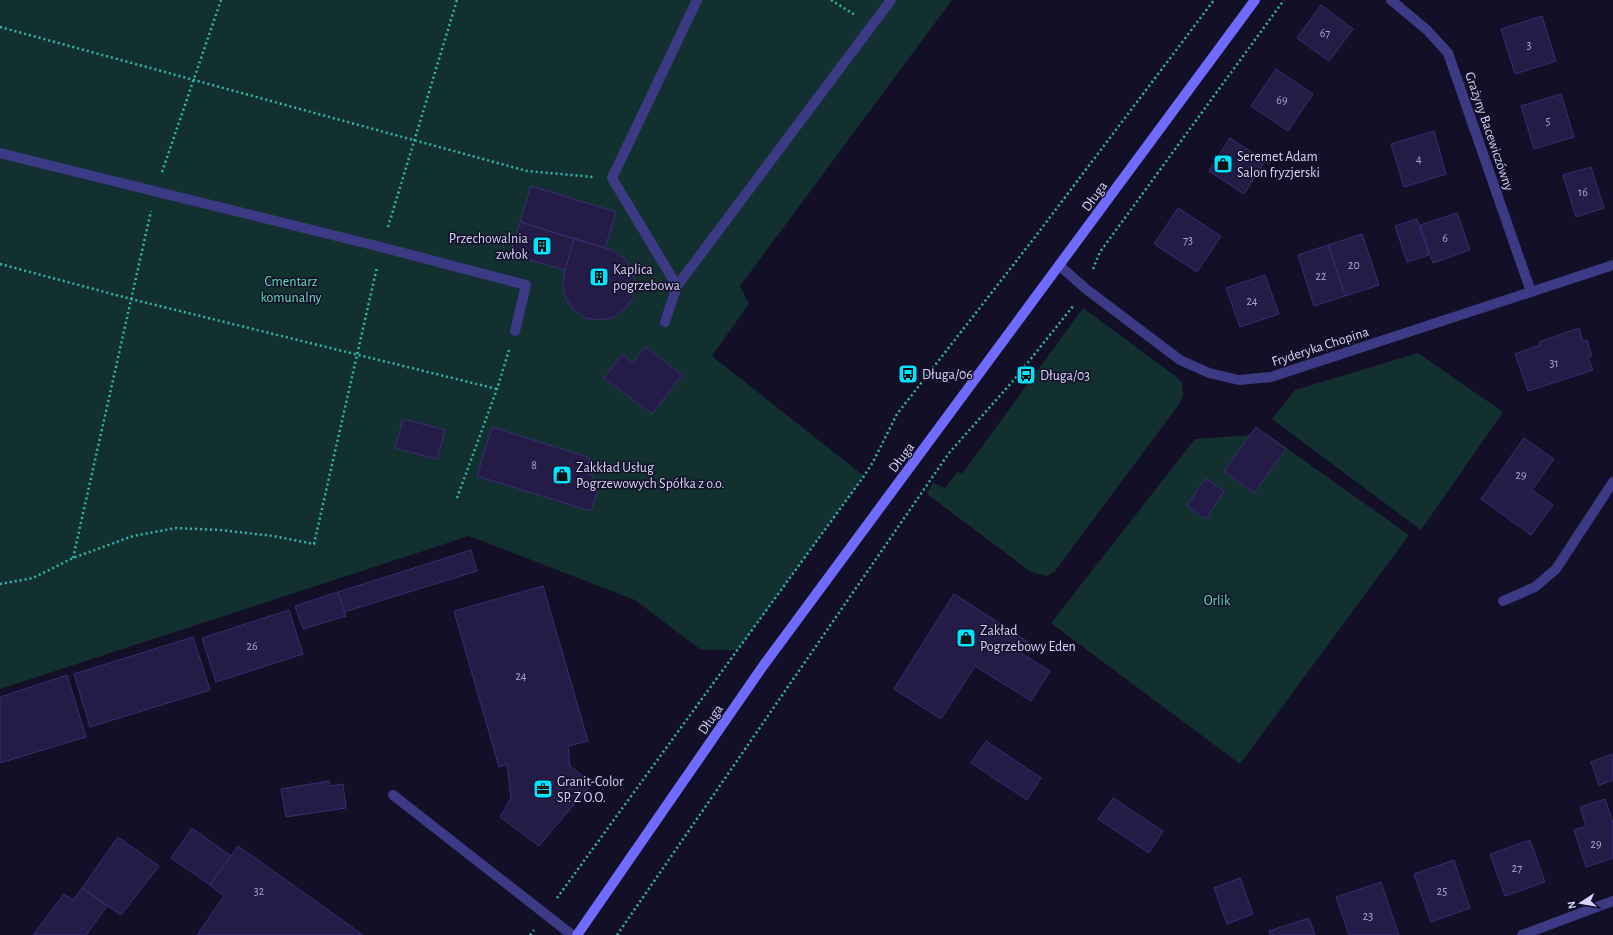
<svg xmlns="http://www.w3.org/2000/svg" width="1613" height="935" font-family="'Alegreya Sans',sans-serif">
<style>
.green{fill:#12302f}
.building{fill:#241b47;stroke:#3b2d73}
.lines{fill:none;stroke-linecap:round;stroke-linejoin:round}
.path{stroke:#2fb8b0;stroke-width:2.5;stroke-dasharray:2 3;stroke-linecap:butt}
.lane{stroke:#3d3a85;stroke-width:10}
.street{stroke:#3d3a85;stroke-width:10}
.secondary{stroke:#6f6bff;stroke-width:10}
.labels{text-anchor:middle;stroke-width:3;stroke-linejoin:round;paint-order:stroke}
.number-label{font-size:12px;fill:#aca6d1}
.street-label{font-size:14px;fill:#d9d4ff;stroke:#130f26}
.poi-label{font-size:14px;fill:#d9d4ff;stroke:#130f26;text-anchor:start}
.park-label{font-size:14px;fill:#5fe0c0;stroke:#130f26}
</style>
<rect width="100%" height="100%" fill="#130f26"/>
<g class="green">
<path d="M0,0H952L740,286L749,304L712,356L864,476L738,650H701L635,600L469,536L0,689Z"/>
<path d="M1083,308L1174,375L1182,382L1183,396L1180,403L1055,571L1047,576L1031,572L927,494L933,483L945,488L957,472L962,474Z"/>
<path d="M1418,353L1503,412L1421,530L1272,419L1295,390Z"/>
<path d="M1267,434L1409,535L1240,764L1051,623L1195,439Z"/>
</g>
<g class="building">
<path d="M1321,5L1353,29L1329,61L1297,38Z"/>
<path d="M1542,16L1556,61L1515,74L1501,29Z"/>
<path d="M1276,69L1313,94L1288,131L1251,106Z"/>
<path d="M1561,94L1574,137L1534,149L1521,106Z"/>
<path d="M1434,131L1446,174L1404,187L1391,144Z"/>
<path d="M1230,138L1265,161L1244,194L1209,171Z"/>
<path d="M1591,167L1604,208L1576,217L1563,175Z"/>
<path d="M531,186L616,212L605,248L520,222Z"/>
<path d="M1178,208L1221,236L1197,272L1154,244Z"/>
<path d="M1457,213L1470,250L1433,263L1420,225Z"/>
<path d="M1417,219L1429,255L1407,262L1395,226Z"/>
<path d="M520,222L574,239L565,270L510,254Z"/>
<path d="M1362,234L1379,285L1345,296L1328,245Z"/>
<path d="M574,239L612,250L624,258L632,269L635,283L633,297L625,309L614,317L600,320L586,318L574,310L566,299L563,285L565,270Z"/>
<path d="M1328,245L1345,296L1314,306L1298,255Z"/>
<path d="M1265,275L1279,314L1240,327L1226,288Z"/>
<path d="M1579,328L1583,341L1587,340L1592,356L1588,357L1593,370L1528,391L1515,354L1540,345L1539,342Z"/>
<path d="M645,346L682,375L652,414L604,378L622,354L633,363Z"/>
<path d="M403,419L445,430L437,459L395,448Z"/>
<path d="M492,427L590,458L585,473L593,476L589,490L597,492L591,511L477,476Z"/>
<path d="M1256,427L1286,449L1254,493L1224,471Z"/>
<path d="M1524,438L1554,459L1532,490L1553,505L1531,535L1481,499Z"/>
<path d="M1205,478L1224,491L1206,519L1187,506Z"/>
<path d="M471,550L477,571L344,612L338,592Z"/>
<path d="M543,586L588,741L568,746L570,766L592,783L539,846L500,817L511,798L507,764L499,767L454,611Z"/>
<path d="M338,592L346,616L303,629L295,606Z"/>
<path d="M954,594L1028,642L1021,653L1050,671L1031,701L975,666L941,719L894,689Z"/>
<path d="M289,610L303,654L216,682L202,638Z"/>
<path d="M193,637L210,690L90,727L74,674Z"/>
<path d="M67,675L86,737L0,763V697Z"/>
<path d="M986,741L1041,778L1027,800L971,763Z"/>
<path d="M1613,754V780L1599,785L1591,762Z"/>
<path d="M329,781L330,786L343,784L346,808L286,817L281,789Z"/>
<path d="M1113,798L1163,831L1149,853L1098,819Z"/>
<path d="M1605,799L1613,823V858L1586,867L1574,830L1586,826L1580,807Z"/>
<path d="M192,828L231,856L210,885L171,858Z"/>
<path d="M118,837L159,866L121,915L82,888Z"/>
<path d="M1530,840L1545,882L1505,896L1490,854Z"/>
<path d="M238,846L335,915L363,935H197L224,896L210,885Z"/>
<path d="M1454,860L1470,908L1431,922L1414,874Z"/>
<path d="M1240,878L1253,914L1227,924L1214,888Z"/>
<path d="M1381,882L1399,935H1349L1336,897Z"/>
<path d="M82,888L107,906L86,935H33L64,894L73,900Z"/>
<path d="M1309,918L1315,935H1270L1269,931Z"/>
</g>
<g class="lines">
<g class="path">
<path d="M831,0L855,15"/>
<path d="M0,27L527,171L593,177"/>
<path d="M162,172L221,0"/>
<path d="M388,227L457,0"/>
<path d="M0,264L131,299L497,389"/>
<path d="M1093,269L1100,252L1284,0"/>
<path d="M457,498L497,389L509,350"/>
<path d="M73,558L151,211"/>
<path d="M0,584L33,578L73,558L133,536L176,528L220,530L273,536L314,544L377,267"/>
<path d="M557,898L864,476L873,462L897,414L1035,237L1214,0"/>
<path d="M530,935L534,930"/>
<path d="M617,935L949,453L1013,381L1074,305"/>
</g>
<path class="lane" d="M393,795L572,935"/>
<g class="street">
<path d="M1391,0L1427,30L1448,53L1531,292"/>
<path d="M0,153L381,247L526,285L515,331"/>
<path d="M1060,266L1086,289L1180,360L1209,373L1239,380L1271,377L1613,265"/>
<path d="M677,286L612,178L697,0"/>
<path d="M665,322L677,286L891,0"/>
<path d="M1503,601L1535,587L1556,569L1613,482"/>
<path d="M1522,935L1613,901"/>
</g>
<path class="secondary" d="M577,935L763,666L1255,0"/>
</g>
<defs>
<g id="shop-square" transform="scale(1)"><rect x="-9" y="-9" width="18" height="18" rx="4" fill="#00e5ff" stroke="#130f26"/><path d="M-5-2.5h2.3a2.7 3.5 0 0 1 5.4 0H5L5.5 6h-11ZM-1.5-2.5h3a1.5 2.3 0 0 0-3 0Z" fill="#111"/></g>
<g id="building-square" transform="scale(1)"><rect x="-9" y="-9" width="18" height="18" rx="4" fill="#00e5ff" stroke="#130f26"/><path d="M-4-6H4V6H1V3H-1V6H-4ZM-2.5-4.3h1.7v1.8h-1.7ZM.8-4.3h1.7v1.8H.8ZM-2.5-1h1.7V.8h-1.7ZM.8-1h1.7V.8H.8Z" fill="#111"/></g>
<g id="bus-square" transform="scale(1)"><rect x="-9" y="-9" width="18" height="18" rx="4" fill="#00e5ff" stroke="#130f26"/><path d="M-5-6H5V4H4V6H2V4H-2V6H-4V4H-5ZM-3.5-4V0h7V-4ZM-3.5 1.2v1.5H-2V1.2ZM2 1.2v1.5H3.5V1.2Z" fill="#111"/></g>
<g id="office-square" transform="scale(1)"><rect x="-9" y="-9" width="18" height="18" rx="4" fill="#00e5ff" stroke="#130f26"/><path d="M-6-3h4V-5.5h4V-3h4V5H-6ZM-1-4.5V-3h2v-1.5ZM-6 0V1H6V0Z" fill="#111"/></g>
</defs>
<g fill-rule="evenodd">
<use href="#shop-square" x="1223" y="164"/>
<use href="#building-square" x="542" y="246"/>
<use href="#building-square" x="599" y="277"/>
<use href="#bus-square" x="908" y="374"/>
<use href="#bus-square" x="1026" y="375"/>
<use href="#shop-square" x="562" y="475"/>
<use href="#shop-square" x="966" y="638"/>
<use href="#office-square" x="543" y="789"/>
</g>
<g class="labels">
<g class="number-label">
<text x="1325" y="37">67</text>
<text x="1529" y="49">3</text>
<text x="1282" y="104">69</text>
<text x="1548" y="125">5</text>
<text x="1419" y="163">4</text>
<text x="1583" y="196">16</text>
<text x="1445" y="242">6</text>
<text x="1188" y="244">73</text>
<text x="1354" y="269">20</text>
<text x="1321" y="280">22</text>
<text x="1252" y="305">24</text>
<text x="1554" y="367">31</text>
<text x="534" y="469">8</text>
<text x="1521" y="479">29</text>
<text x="252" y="650">26</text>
<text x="521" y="680">24</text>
<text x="1596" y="848">29</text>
<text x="1517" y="872">27</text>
<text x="259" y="895">32</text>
<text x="1442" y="895">25</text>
<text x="1368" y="920">23</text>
</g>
<g class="street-label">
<text transform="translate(1490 131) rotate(71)" y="5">Grażyny Bacewiczówny</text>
<text transform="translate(1094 196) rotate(-54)" y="5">Długa</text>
<text transform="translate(1320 346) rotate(-18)" y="5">Fryderyka Chopina</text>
<text transform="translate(901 457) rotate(-53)" y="5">Długa</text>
<text transform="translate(710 719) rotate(-55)" y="5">Długa</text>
</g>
<g class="poi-label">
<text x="1237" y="161">Seremet Adam<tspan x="1237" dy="16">Salon fryzjerski</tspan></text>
<text x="528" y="243" text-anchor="end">Przechowalnia<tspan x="528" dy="16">zwłok</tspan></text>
<text x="613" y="274">Kaplica<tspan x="613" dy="16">pogrzebowa</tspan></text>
<text x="922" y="379">Długa/06</text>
<text x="1040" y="380">Długa/03</text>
<text x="576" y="472">Zakkład Usług<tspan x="576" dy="16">Pogrzewowych Spółka z o.o.</tspan></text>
<text x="980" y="635">Zakład<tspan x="980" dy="16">Pogrzebowy Eden</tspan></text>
<text x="557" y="786">Granit-Color<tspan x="557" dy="16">SP. Z O.O.</tspan></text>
</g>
<g class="park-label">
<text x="291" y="286">Cmentarz<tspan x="291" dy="16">komunalny</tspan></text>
<text x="1217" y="605">Orlik</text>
</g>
</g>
<g transform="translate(1581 903) rotate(258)" stroke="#130f26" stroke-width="3" paint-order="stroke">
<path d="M0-3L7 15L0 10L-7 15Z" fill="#d9d4ff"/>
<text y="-6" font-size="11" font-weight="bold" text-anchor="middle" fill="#d9d4ff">N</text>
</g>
</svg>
